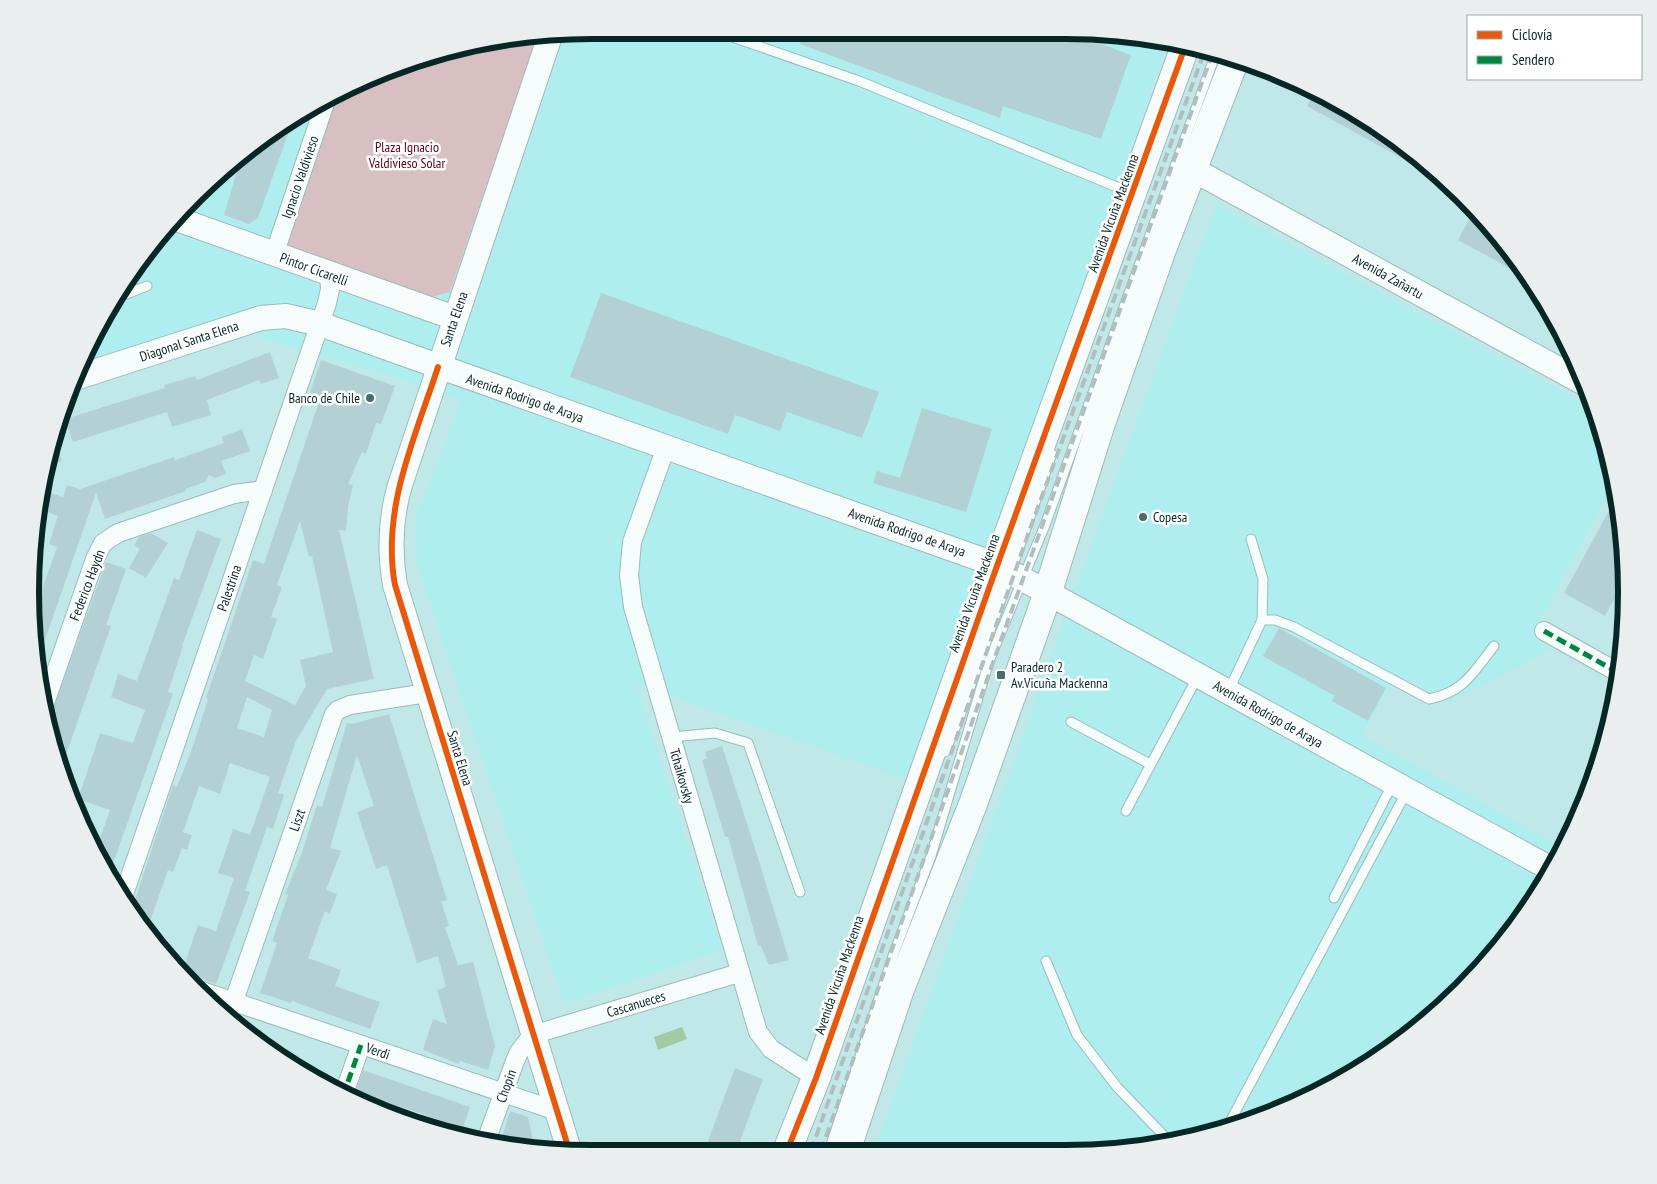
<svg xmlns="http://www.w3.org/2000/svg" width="1657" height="1184" font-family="'PT Sans Narrow',sans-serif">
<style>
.built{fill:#aeeeee}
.green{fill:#d8bfc2}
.water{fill:#a3cba1}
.building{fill:#b3d1d4;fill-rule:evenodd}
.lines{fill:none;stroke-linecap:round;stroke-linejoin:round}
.lane-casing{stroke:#9cbbbb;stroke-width:11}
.street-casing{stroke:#9cbbbb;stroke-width:20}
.secondary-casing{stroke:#9cbbbb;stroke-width:26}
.primary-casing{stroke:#9cbbbb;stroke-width:30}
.lane{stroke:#f6fcfc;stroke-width:9}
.street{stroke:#f6fcfc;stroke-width:18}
.secondary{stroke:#f6fcfc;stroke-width:24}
.primary{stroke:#f6fcfc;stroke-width:28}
.rail{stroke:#b2bdbd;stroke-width:4;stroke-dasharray:10 5;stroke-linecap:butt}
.quiet{stroke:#00873e;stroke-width:5;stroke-dasharray:10 5;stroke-linecap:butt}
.cycleway-casing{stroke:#fff;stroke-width:9}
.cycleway{stroke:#e8590c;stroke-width:6}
.poi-dot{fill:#486b6b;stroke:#fff;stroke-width:2}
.labels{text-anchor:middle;stroke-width:5;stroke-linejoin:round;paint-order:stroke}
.park-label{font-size:14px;fill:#5d0017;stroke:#fff}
.street-label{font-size:14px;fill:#072727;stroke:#fff}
.poi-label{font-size:14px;fill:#072727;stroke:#fff;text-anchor:start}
.rim{fill:none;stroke:#072727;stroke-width:6}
</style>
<rect width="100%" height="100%" fill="#c1e8e8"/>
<g class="built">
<path d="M592,30H1065L1168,40L991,568L913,782L636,684L722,950L564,1003L417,565L416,517L461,400L405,380L247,334L69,394L88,344L170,221L280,125L377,73L446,49Z"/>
<path d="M1216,204L1596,409L1614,482L1532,637L1552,649L1449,703L1398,674L1362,735L1564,848L1511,934L1435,1015L1313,1096L1211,1135L1139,1149L874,1151L1080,576Z"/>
</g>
<path class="green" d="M537,37L450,292L428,298L286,248L336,95L377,73L446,49Z"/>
<path class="water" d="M682,1027L687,1039L658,1050L654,1037Z"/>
<g class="building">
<path d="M804,30H1063L1131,55L1101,139L1003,106L1000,118L800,44Z"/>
<path d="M1316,90L1346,105L1419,158L1414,165L1307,106Z"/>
<path d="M294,117L258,218L249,224L224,215L237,171L230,168L280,125Z"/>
<path d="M1475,209L1488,222L1528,278L1458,240Z"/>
<path d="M601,293L879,392L862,438L787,412L780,431L735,415L728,434L570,377Z"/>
<path d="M270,352L279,378L261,384L259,380L207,400L211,415L172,427L167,412L73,442L65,419L165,388L164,385L195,376L197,380Z"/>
<path d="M321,360L395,386L381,424L376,423L366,454L362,452L348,484L353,485L348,507L346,531L339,530L374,679L327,689L296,741L278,793L284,795L273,829L267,827L245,891L250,892L216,984L182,972L198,925L216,931L234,878L218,873L233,829L250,835L270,777L230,763L220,794L199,786L183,832L192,835L187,850L182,848L173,872L168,870L146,933L131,912L173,785L177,787L193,746L208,699L206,698L253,560L264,564L318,405L307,401ZM300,521L309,557L312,556L333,652L300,660L306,686L295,705L245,681L254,655L263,659L277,619L271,617L282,587L277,585ZM247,697L272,710L264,737L237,728Z"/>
<path d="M922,408L992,429L966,512L873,483L877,471L900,478Z"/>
<path d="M242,429L250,451L221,461L226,474L215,478L209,475L205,482L185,489L186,491L105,519L96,493L37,663H35V610L57,547L49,544L58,516L37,508L41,490L63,497L67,485L80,489L174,457L175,460L224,443L222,437Z"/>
<path d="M54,433L62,461L45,466L49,446Z"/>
<path d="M1617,496L1622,519L1624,581L1605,616L1564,593Z"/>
<path d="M197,530L221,539L182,646H183L168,692L173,694L109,875L96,850L110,810L78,799L100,733L133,743L145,710L111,697L118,674L137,681L174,578L179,580Z"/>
<path d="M151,533L168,543L146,578L129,568L140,549L134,546L139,537Z"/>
<path d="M106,562L126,569L106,625L111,626L62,766L49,720Z"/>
<path d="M1279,628L1386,688L1368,721L1332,701L1335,696L1263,656Z"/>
<path d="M389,714L447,900L441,901L449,926L445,927L458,965L473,962L495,1046L488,1070L460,1061L459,1064L423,1050L433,1019L447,1024L437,990L446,987L438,956L417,963L387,865L376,869L357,812L374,806L357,755L330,848L341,851L326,890L337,894L330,914L325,911L308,958L341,970L335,986L380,1002L370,1029L292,1001L291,1003L260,993L277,943L272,941L288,895L285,894L301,855L317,805L322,807L347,723L352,724Z"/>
<path d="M722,746L759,861L789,960L769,965L761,946H758L728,837H725L702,760L707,758L705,752Z"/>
<path d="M735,1068L763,1079L736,1152H704Z"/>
<path d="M363,1070L470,1107L463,1128L399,1106L396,1116L353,1100Z"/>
<path d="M510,1111L528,1117L535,1149L500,1144Z"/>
</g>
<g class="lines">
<g class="lane-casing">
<g id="lane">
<path d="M712,30L859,81L1129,192"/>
<path d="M119,297L147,286"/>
<path d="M1262,620H1275L1294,627L1429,699C1464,692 1473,673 1494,646"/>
<path d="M1228,692L1262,620L1263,579L1251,539"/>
<path d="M1071,722L1150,764"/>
<path d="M671,737L715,733L748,743L800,892"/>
<path d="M945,752L960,716L1052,454"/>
<path d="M1126,811L1198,676"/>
<path d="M1334,898L1393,783"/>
<path d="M1046,961L1077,1035L1117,1087L1171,1143"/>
<path d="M1226,1129L1407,791"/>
<path d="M829,1151L894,953L931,856L989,661L1045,525L1216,53"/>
</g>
</g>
<g class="street-casing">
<g id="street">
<path d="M274,255L326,100"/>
<path d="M666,447L632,542L629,575L633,607L758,1032L771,1049L816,1078"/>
<path d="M1544,631L1619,673"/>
<path d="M45,703L95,559L103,543L118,533L234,494L263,490"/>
<path d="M122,900L327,303L330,289L329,275"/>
<path d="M199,990L557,1111"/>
<path d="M228,1018L334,714L338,710L350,705L427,693"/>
<path d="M343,1096L361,1045"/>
<path d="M486,1141L515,1061L519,1052L532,1035L739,973"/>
</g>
</g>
<g class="secondary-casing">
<g id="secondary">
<path d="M550,36L400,485C390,519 389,550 395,585L570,1153"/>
<path d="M1192,169L1584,383"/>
<path d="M174,218L455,318"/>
<path d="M75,378L261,318L286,316L320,324L997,565L1551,869"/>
</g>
</g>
<g class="primary-casing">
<g id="primary">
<path d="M787,1151L816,1078L993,577L1186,44"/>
<path d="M846,1151L900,989L973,804L1044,604L1101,423L1161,252L1235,59"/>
</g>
</g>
<use href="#lane" class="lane"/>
<use href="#street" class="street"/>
<use href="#secondary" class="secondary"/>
<use href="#primary" class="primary"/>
<g class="rail">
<path d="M811,1151L1030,529L1205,50"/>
<path d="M821,1151L1001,640L1213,52"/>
</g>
<g class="quiet">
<path d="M1544,631L1619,673"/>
<path d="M343,1096L361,1045"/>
</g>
<g class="cycleway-casing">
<g id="cycleway">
<path d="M438,367C415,438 381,509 395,585L570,1153"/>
<path d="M787,1151L816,1078L993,577L1186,44"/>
</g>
</g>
<use href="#cycleway" class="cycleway"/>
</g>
<g class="poi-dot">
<circle cx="370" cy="398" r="5"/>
<circle cx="1143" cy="517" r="5"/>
<rect x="996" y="670" width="10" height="10" rx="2.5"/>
</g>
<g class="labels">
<g class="park-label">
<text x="407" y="152">Plaza Ignacio<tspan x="407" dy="16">Valdivieso Solar</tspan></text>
</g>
<g class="street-label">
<text transform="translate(300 177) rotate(-71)" y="5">Ignacio Valdivieso</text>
<text transform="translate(1113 213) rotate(-70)" y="5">Avenida Vicuña Mackenna</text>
<text transform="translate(314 269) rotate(20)" y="5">Pintor Cicarelli</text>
<text transform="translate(1388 276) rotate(29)" y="5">Avenida Zañartu</text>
<text transform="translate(454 319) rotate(-71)" y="5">Santa Elena</text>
<text transform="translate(189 341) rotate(-18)" y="5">Diagonal Santa Elena</text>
<text transform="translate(525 398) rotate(19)" y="5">Avenida Rodrigo de Araya</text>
<text transform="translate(907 532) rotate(19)" y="5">Avenida Rodrigo de Araya</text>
<text transform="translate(87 585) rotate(-69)" y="5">Federico Haydn</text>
<text transform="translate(229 588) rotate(-71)" y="5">Palestrina</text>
<text transform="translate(974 593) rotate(-70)" y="5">Avenida Vicuña Mackenna</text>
<text transform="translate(1268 714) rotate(29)" y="5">Avenida Rodrigo de Araya</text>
<text transform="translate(460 758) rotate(73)" y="5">Santa Elena</text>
<text transform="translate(682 776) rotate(74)" y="5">Tchaikovsky</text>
<text transform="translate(297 820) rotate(-71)" y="5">Liszt</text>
<text transform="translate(839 975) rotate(-71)" y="5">Avenida Vicuña Mackenna</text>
<text transform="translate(636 1004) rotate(-17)" y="5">Cascanueces</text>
<text transform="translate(378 1051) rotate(19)" y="5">Verdi</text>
<text transform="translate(506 1086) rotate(-70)" y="5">Chopin</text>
</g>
<g class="poi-label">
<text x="360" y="403" text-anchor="end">Banco de Chile</text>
<text x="1153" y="522">Copesa</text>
<text x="1011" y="672">Paradero 2<tspan x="1011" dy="16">Av.Vicuña Mackenna</tspan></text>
</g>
</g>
<path d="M0 0H1657V1184H0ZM592 39H1065A553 553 0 0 1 1618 592V592A553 553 0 0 1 1065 1145H592A553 553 0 0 1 39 592V592A553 553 0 0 1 592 39Z" fill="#ebeeee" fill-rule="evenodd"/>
<path class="rim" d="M592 39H1065A553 553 0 0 1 1618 592V592A553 553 0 0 1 1065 1145H592A553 553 0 0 1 39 592V592A553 553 0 0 1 592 39Z"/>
<rect x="1467" y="15" width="175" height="65" fill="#ffffff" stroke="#9ca9a9"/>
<rect x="1477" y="31" width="25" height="8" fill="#e8590c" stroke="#9ca9a9"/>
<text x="1512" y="40" font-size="15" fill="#072727">Ciclovía</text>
<rect x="1477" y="56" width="25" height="8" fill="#00873e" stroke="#9ca9a9"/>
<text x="1512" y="65" font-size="15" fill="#072727">Sendero</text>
</svg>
